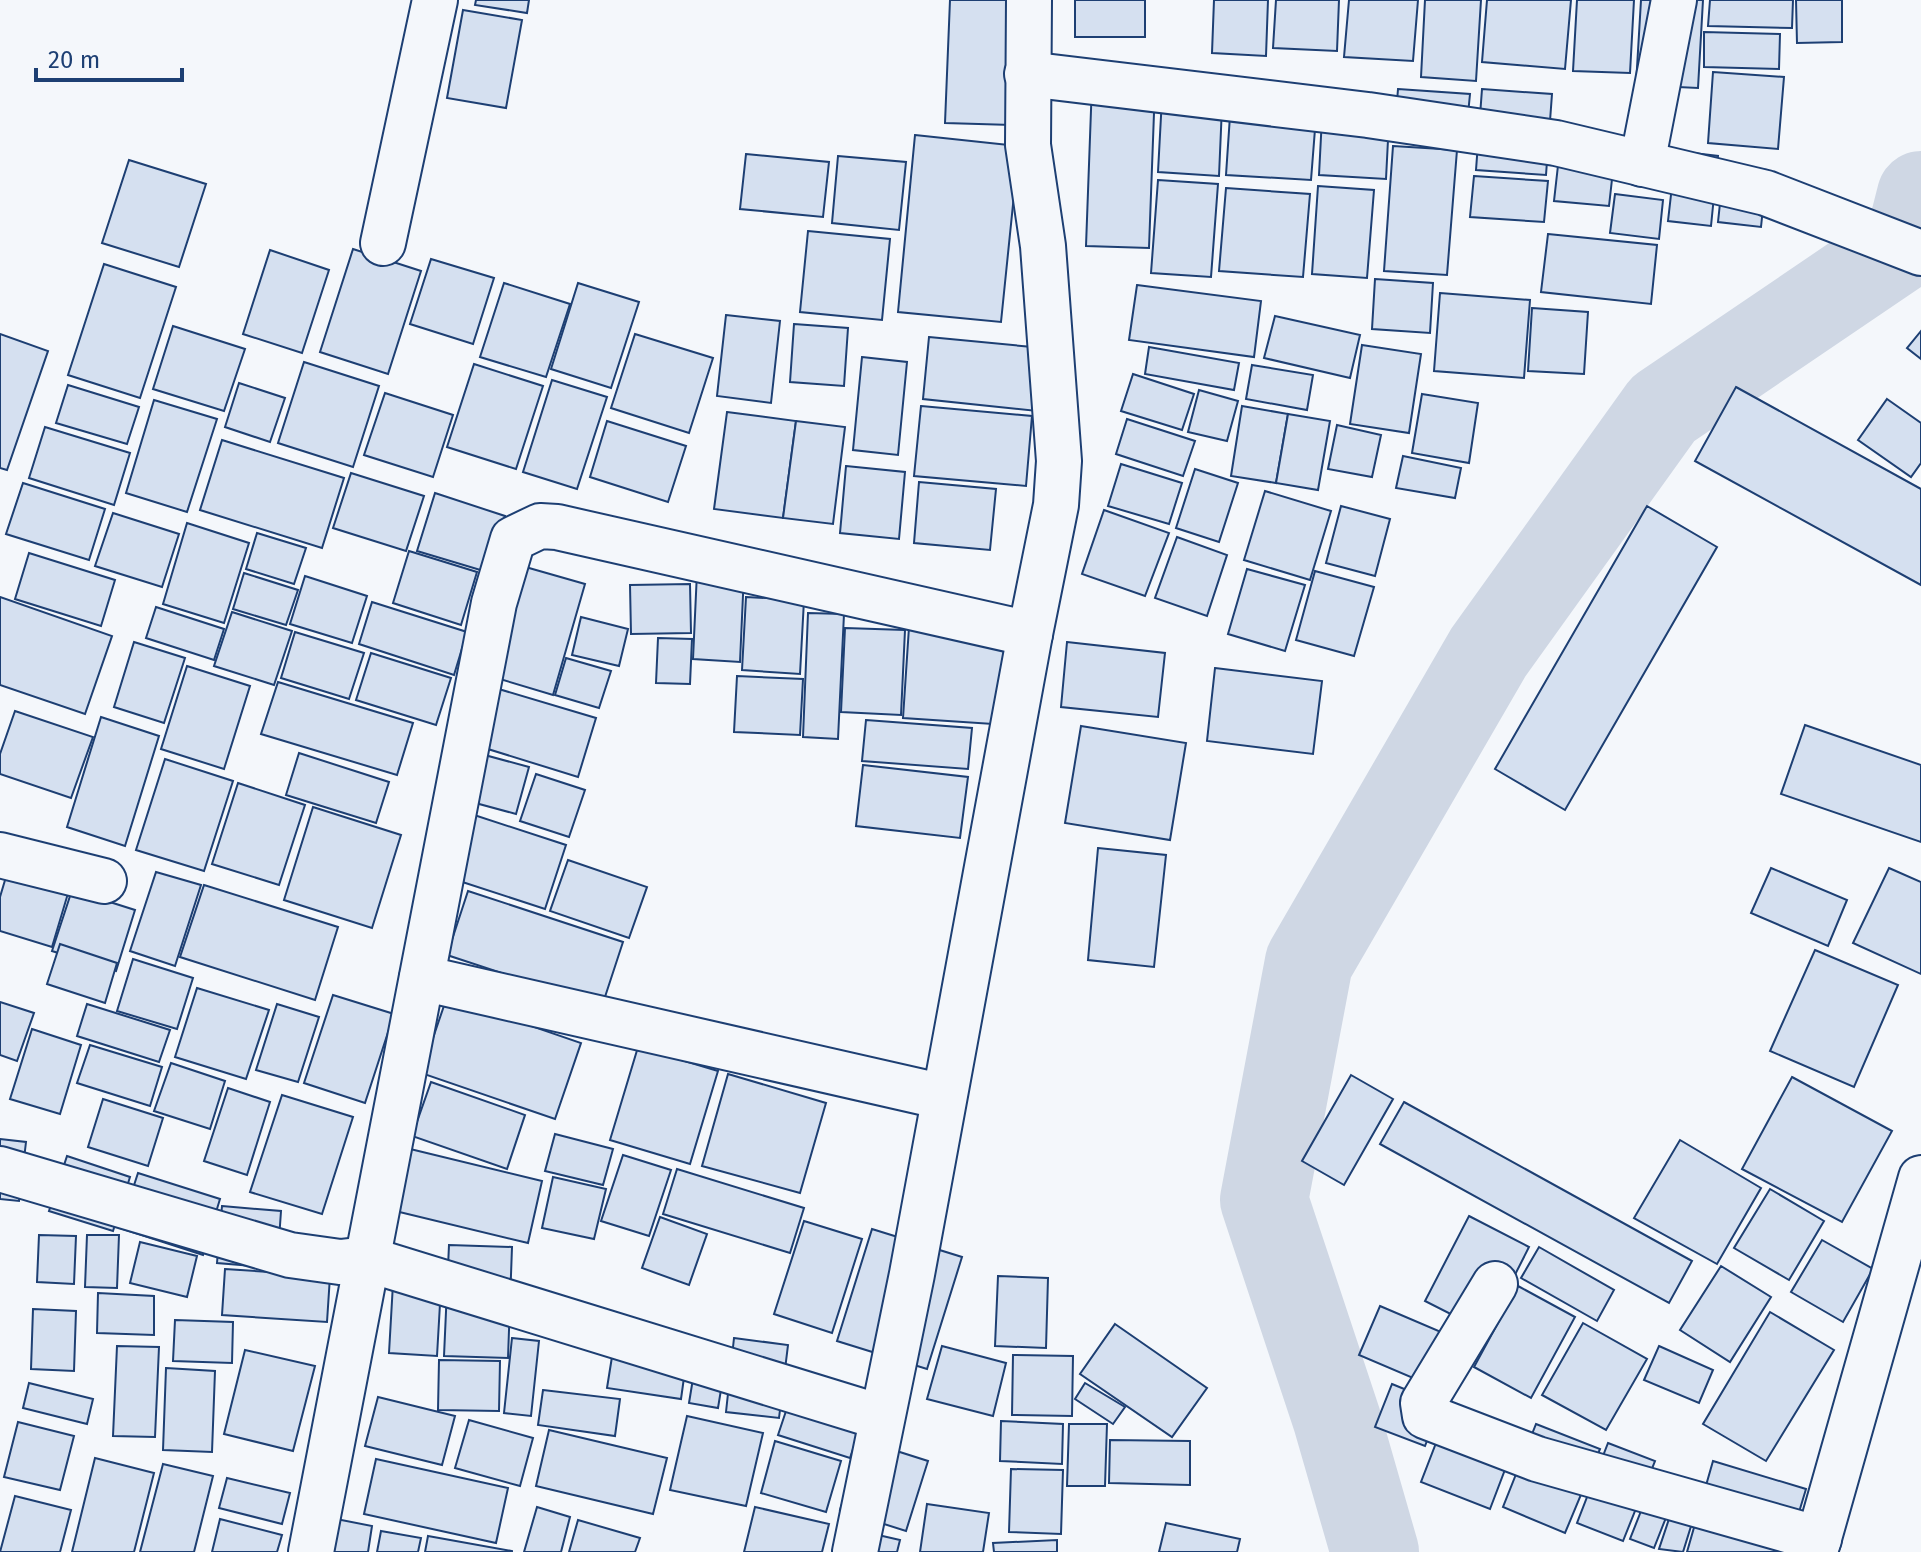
<svg xmlns="http://www.w3.org/2000/svg" width="1921" height="1552" font-family="'Fira Sans',sans-serif">
<style>
.lines{fill:none;stroke-linecap:round;stroke-linejoin:round}
.river{stroke:#cfd7e4;stroke-width:88}
.building{fill:#d5e0f0;stroke:#1d3f73;stroke-width:2}
.minor-casing{stroke:#1d3f73;stroke-width:48}
.minor{stroke:#f4f7fb;stroke-width:44}
</style>
<rect width="100%" height="100%" fill="#f4f7fb"/>
<g class="lines">
<path class="river" d="M1375,1552L1337,1420L1264,1200L1309,962L1488,653L1663,409L1909,242L1921,195"/>
</g>
<g class="building">
<path d="M476,0H529L527,13L475,5Z"/>
<path d="M950,0H1016L1012,125L945,123Z"/>
<rect x="1075" y="0" width="70" height="37"/>
<path d="M1214,0H1268L1266,56L1212,53Z"/>
<path d="M1276,0H1339L1337,51L1273,48Z"/>
<path d="M1349,0H1418L1413,61L1344,57Z"/>
<path d="M1425,0H1481L1476,81L1421,77Z"/>
<path d="M1487,0H1571L1565,69L1482,62Z"/>
<path d="M1577,0H1634L1630,73L1573,71Z"/>
<path d="M1641,0H1703L1698,88L1636,85Z"/>
<path d="M1710,0H1793L1792,28L1708,26Z"/>
<path d="M1796,0H1842V42L1797,43Z"/>
<path d="M463,10L522,20L506,108L447,98Z"/>
<path d="M1704,32L1780,34L1779,69L1704,67Z"/>
<path d="M1713,72L1784,77L1778,149L1708,143Z"/>
<path d="M1163,79L1223,83L1219,176L1158,172Z"/>
<path d="M1092,83L1155,86L1149,248L1086,246Z"/>
<path d="M1232,86L1318,91L1311,180L1226,175Z"/>
<path d="M1398,89L1470,94L1465,145L1394,139Z"/>
<path d="M1482,89L1552,94L1546,175L1476,170Z"/>
<path d="M1323,98L1390,101L1386,179L1319,175Z"/>
<path d="M1562,130L1617,135L1609,206L1554,201Z"/>
<path d="M915,135L1019,146L1001,322L898,312Z"/>
<path d="M1393,146L1457,150L1447,275L1384,271Z"/>
<path d="M1676,151L1718,156L1711,226L1668,221Z"/>
<path d="M746,154L829,162L823,217L740,209Z"/>
<path d="M838,156L906,162L899,230L832,223Z"/>
<path d="M129,160L206,184L179,267L102,243Z"/>
<path d="M1724,166L1767,170L1761,227L1718,222Z"/>
<path d="M1474,176L1548,181L1544,222L1470,217Z"/>
<path d="M1158,180L1218,184L1211,277L1151,273Z"/>
<path d="M1318,186L1374,190L1367,278L1312,274Z"/>
<path d="M1226,188L1310,194L1303,277L1219,271Z"/>
<path d="M1615,194L1663,200L1659,239L1610,233Z"/>
<path d="M808,231L890,239L882,320L800,312Z"/>
<path d="M1548,234L1657,245L1651,304L1541,292Z"/>
<path d="M353,249L421,271L388,374L320,352Z"/>
<path d="M270,250L329,270L302,353L243,334Z"/>
<path d="M431,259L494,278L473,344L410,324Z"/>
<path d="M104,264L176,287L140,398L68,375Z"/>
<path d="M1375,279L1433,283L1430,333L1372,329Z"/>
<path d="M504,283L570,304L546,377L480,357Z"/>
<path d="M578,283L639,302L611,388L551,369Z"/>
<path d="M1137,285L1261,301L1254,357L1129,340Z"/>
<path d="M1440,293L1530,300L1524,378L1434,371Z"/>
<path d="M1532,308L1588,312L1584,374L1528,371Z"/>
<path d="M726,315L780,321L771,403L717,396Z"/>
<path d="M1275,316L1360,335L1350,378L1264,358Z"/>
<path d="M794,324L848,328L844,386L790,382Z"/>
<path d="M173,326L245,349L224,411L153,389Z"/>
<path d="M1921,331V359L1907,348Z"/>
<path d="M0,334L48,351L7,470L0,468Z"/>
<path d="M635,334L713,358L689,433L611,408Z"/>
<path d="M929,337L1043,348L1037,411L923,399Z"/>
<path d="M1362,345L1421,354L1409,433L1350,424Z"/>
<path d="M1149,347L1239,363L1234,390L1145,374Z"/>
<path d="M862,357L907,362L898,455L853,450Z"/>
<path d="M304,362L379,386L353,467L278,443Z"/>
<path d="M474,364L543,386L516,469L447,447Z"/>
<path d="M1252,365L1313,375L1307,410L1246,399Z"/>
<path d="M1133,374L1194,394L1182,430L1121,411Z"/>
<path d="M552,380L607,397L577,489L523,472Z"/>
<path d="M239,383L285,398L270,442L225,427Z"/>
<path d="M68,385L139,407L127,444L56,423Z"/>
<path d="M1736,387L1921,489V585L1695,461Z"/>
<path d="M1199,390L1238,401L1227,441L1188,432Z"/>
<path d="M385,393L453,415L433,477L364,455Z"/>
<path d="M1422,394L1478,403L1469,463L1412,453Z"/>
<path d="M1887,399L1921,423V463L1911,477L1858,440Z"/>
<path d="M154,400L217,419L187,512L126,493Z"/>
<path d="M921,406L1032,416L1026,486L914,476Z"/>
<path d="M1242,406L1288,414L1276,483L1231,476Z"/>
<path d="M727,412L796,421L783,518L714,509Z"/>
<path d="M1288,414L1330,421L1318,490L1276,483Z"/>
<path d="M1127,419L1195,441L1183,476L1116,454Z"/>
<path d="M607,421L686,446L668,502L590,477Z"/>
<path d="M796,421L845,427L833,524L783,518Z"/>
<path d="M1337,425L1381,435L1372,477L1328,469Z"/>
<path d="M45,427L130,453L114,505L29,478Z"/>
<path d="M222,440L344,478L322,548L200,510Z"/>
<path d="M1403,456L1461,468L1455,498L1396,488Z"/>
<path d="M1121,464L1182,483L1169,524L1108,506Z"/>
<path d="M846,466L905,472L899,539L840,533Z"/>
<path d="M1195,469L1238,483L1219,542L1176,528Z"/>
<path d="M351,473L424,496L406,551L333,528Z"/>
<path d="M919,482L996,489L990,550L914,543Z"/>
<path d="M23,483L105,509L89,560L6,534Z"/>
<path d="M1265,491L1331,511L1310,580L1244,560Z"/>
<path d="M435,493L505,516L487,572L417,551Z"/>
<path d="M1341,506L1390,519L1375,576L1326,563Z"/>
<path d="M1647,506L1717,547L1565,810L1495,769Z"/>
<path d="M1104,510L1169,533L1145,596L1082,574Z"/>
<path d="M113,513L179,534L162,587L95,566Z"/>
<path d="M187,523L249,543L224,623L163,604Z"/>
<path d="M257,533L306,548L294,584L246,569Z"/>
<path d="M1177,537L1227,555L1207,616L1155,598Z"/>
<path d="M409,551L477,572L461,625L393,603Z"/>
<path d="M29,553L115,580L101,626L15,599Z"/>
<path d="M522,566L585,584L553,695L490,676Z"/>
<path d="M1247,569L1305,585L1285,651L1228,634Z"/>
<path d="M1315,571L1374,587L1354,656L1296,640Z"/>
<path d="M697,572L744,573L740,662L693,659Z"/>
<path d="M244,573L298,590L286,625L233,609Z"/>
<path d="M305,576L367,596L352,643L290,624Z"/>
<path d="M690,584L691,633L631,634L630,585Z"/>
<path d="M0,597L112,636L85,714L0,685Z"/>
<path d="M746,597L804,600L800,674L742,670Z"/>
<path d="M372,602L467,632L454,675L359,644Z"/>
<path d="M156,607L224,629L214,660L146,638Z"/>
<path d="M232,612L292,631L274,685L214,666Z"/>
<path d="M808,613L844,614L838,739L803,737Z"/>
<path d="M581,617L628,629L619,666L572,655Z"/>
<path d="M909,627L1014,634L1008,725L903,718Z"/>
<path d="M845,628L905,630L901,715L841,712Z"/>
<path d="M295,632L364,653L349,699L281,678Z"/>
<path d="M658,638L692,639L690,684L656,683Z"/>
<path d="M134,642L185,658L164,723L114,707Z"/>
<path d="M1067,642L1165,653L1158,717L1061,707Z"/>
<path d="M371,653L451,678L436,725L356,700Z"/>
<path d="M566,658L611,671L599,708L555,695Z"/>
<path d="M187,666L250,686L224,769L161,749Z"/>
<path d="M1215,668L1322,681L1313,754L1207,741Z"/>
<path d="M737,676L803,679L800,735L734,732Z"/>
<path d="M278,682L413,723L397,775L261,734Z"/>
<path d="M492,687L596,718L578,777L475,745Z"/>
<path d="M15,711L93,737L71,798L0,774V754Z"/>
<path d="M101,717L159,736L125,846L67,827Z"/>
<path d="M866,720L972,728L968,769L862,761Z"/>
<path d="M1805,725L1921,765V842L1781,794Z"/>
<path d="M1081,726L1186,743L1170,840L1065,823Z"/>
<path d="M470,751L529,767L516,814L457,798Z"/>
<path d="M299,753L389,782L376,823L286,795Z"/>
<path d="M165,759L233,781L204,871L136,850Z"/>
<path d="M863,765L968,777L960,838L856,826Z"/>
<path d="M536,774L585,790L569,837L520,821Z"/>
<path d="M238,783L305,805L279,885L212,864Z"/>
<path d="M313,807L401,835L372,928L284,900Z"/>
<path d="M465,812L566,845L545,909L444,876Z"/>
<path d="M1098,848L1166,855L1154,967L1088,960Z"/>
<path d="M11,860L72,880L52,947L0,931V897Z"/>
<path d="M568,860L647,887L629,938L550,911Z"/>
<path d="M1771,868L1847,900L1828,946L1751,913Z"/>
<path d="M1889,868L1921,882V974L1853,943Z"/>
<path d="M156,872L201,885L175,966L130,951Z"/>
<path d="M204,885L338,927L315,1000L180,957Z"/>
<path d="M72,890L135,910L116,971L52,951Z"/>
<path d="M468,891L623,942L602,1006L447,955Z"/>
<path d="M60,944L117,963L105,1003L47,984Z"/>
<path d="M1815,950L1898,985L1854,1087L1770,1051Z"/>
<path d="M133,959L193,978L177,1029L117,1011Z"/>
<path d="M197,988L269,1010L246,1079L175,1057Z"/>
<path d="M333,995L394,1014L365,1103L304,1083Z"/>
<path d="M447,997L581,1043L555,1119L421,1073Z"/>
<path d="M0,1002L34,1013L17,1061L0,1055Z"/>
<path d="M87,1004L170,1030L159,1062L77,1036Z"/>
<path d="M277,1004L319,1017L298,1082L256,1070Z"/>
<path d="M32,1029L81,1045L60,1114L10,1099Z"/>
<path d="M90,1045L162,1067L150,1106L77,1083Z"/>
<path d="M638,1047L718,1071L690,1164L610,1140Z"/>
<path d="M171,1063L225,1081L210,1129L154,1111Z"/>
<path d="M728,1074L826,1103L800,1193L702,1166Z"/>
<path d="M1351,1075L1393,1099L1344,1185L1302,1161Z"/>
<path d="M1792,1077L1892,1131L1842,1222L1742,1169Z"/>
<path d="M431,1082L525,1115L507,1169L412,1136Z"/>
<path d="M228,1088L270,1102L247,1175L204,1161Z"/>
<path d="M282,1095L353,1117L322,1214L250,1192Z"/>
<path d="M103,1099L163,1118L148,1166L88,1147Z"/>
<path d="M1404,1102L1692,1261L1669,1303L1380,1144Z"/>
<path d="M555,1134L613,1149L603,1185L545,1171Z"/>
<path d="M0,1139L26,1142L19,1201L0,1199Z"/>
<path d="M1680,1140L1761,1188L1717,1264L1634,1218Z"/>
<path d="M402,1147L542,1181L528,1243L387,1209Z"/>
<path d="M623,1155L671,1170L649,1236L601,1221Z"/>
<path d="M67,1156L130,1177L113,1231L49,1211Z"/>
<path d="M677,1169L804,1208L790,1253L663,1214Z"/>
<path d="M138,1173L220,1199L203,1255L120,1228Z"/>
<path d="M553,1177L606,1189L594,1239L542,1228Z"/>
<path d="M1770,1189L1824,1221L1789,1280L1734,1248Z"/>
<path d="M222,1206L281,1211L277,1268L217,1263Z"/>
<path d="M1469,1216L1529,1247L1486,1332L1425,1301Z"/>
<path d="M660,1217L707,1234L689,1285L642,1268Z"/>
<path d="M804,1221L862,1239L832,1333L774,1314Z"/>
<path d="M872,1229L962,1257L927,1369L837,1341Z"/>
<path d="M39,1235L76,1236L74,1284L37,1282Z"/>
<path d="M87,1235H119L117,1288L85,1287Z"/>
<path d="M1822,1240L1873,1269L1843,1322L1791,1292Z"/>
<path d="M140,1242L197,1256L187,1297L130,1283Z"/>
<path d="M449,1245L512,1247L508,1358L444,1356Z"/>
<path d="M1539,1247L1614,1290L1597,1321L1521,1278Z"/>
<path d="M394,1266L442,1269L437,1356L389,1353Z"/>
<path d="M1721,1266L1771,1297L1730,1362L1680,1330Z"/>
<path d="M225,1269L330,1276L327,1322L222,1315Z"/>
<path d="M998,1276L1048,1278L1046,1348L995,1346Z"/>
<path d="M1518,1286L1575,1317L1531,1398L1474,1367Z"/>
<path d="M98,1293L154,1296V1335L97,1333Z"/>
<path d="M1380,1306L1441,1332L1420,1381L1359,1355Z"/>
<path d="M33,1309L76,1311L74,1371L31,1369Z"/>
<path d="M1770,1312L1834,1350L1766,1461L1703,1424Z"/>
<path d="M175,1320L233,1322L232,1363L173,1361Z"/>
<path d="M1583,1323L1647,1359L1606,1430L1542,1395Z"/>
<path d="M1115,1324L1207,1388L1172,1437L1080,1374Z"/>
<path d="M512,1338L539,1341L531,1416L504,1413Z"/>
<path d="M615,1338L688,1349L681,1399L607,1388Z"/>
<path d="M734,1338L788,1345L779,1418L726,1412Z"/>
<path d="M117,1346L159,1347L155,1437L113,1436Z"/>
<path d="M942,1346L1006,1363L993,1416L927,1399Z"/>
<path d="M1659,1346L1713,1370L1699,1403L1644,1380Z"/>
<path d="M245,1350L315,1366L293,1451L224,1434Z"/>
<path d="M697,1354L726,1359L718,1408L689,1403Z"/>
<path d="M1013,1355L1073,1356L1072,1416L1012,1415Z"/>
<path d="M439,1360L500,1361L499,1411L438,1410Z"/>
<path d="M166,1368L215,1371L212,1452L163,1450Z"/>
<path d="M798,1375L870,1399L850,1458L778,1435Z"/>
<path d="M29,1383L93,1399L87,1424L23,1408Z"/>
<path d="M1085,1383L1125,1407L1113,1424L1075,1399Z"/>
<path d="M1392,1384L1441,1404L1425,1446L1375,1427Z"/>
<path d="M543,1390L620,1399L615,1436L538,1425Z"/>
<path d="M378,1397L455,1416L442,1465L365,1446Z"/>
<path d="M1448,1412L1517,1438L1490,1509L1421,1482Z"/>
<path d="M687,1416L763,1433L746,1506L670,1490Z"/>
<path d="M469,1420L533,1438L520,1486L455,1468Z"/>
<path d="M1001,1421L1063,1424L1062,1464L1000,1461Z"/>
<path d="M18,1422L74,1436L60,1490L4,1477Z"/>
<path d="M1069,1424H1107L1105,1486H1067Z"/>
<path d="M1536,1424L1600,1449L1565,1533L1503,1507Z"/>
<path d="M549,1430L667,1458L653,1514L536,1486Z"/>
<path d="M862,1440L928,1461L906,1531L840,1510Z"/>
<path d="M1110,1440L1190,1441V1485L1109,1483Z"/>
<path d="M775,1441L841,1461L826,1512L761,1493Z"/>
<path d="M1608,1443L1655,1461L1623,1541L1577,1523Z"/>
<path d="M95,1458L154,1473L134,1552H72Z"/>
<path d="M376,1459L508,1488L496,1543L364,1514Z"/>
<path d="M1713,1461L1806,1489L1787,1552H1687Z"/>
<path d="M163,1464L213,1476L194,1552H140Z"/>
<path d="M1011,1469L1063,1470L1061,1534L1009,1532Z"/>
<path d="M227,1478L290,1493L282,1524L219,1508Z"/>
<path d="M15,1496L71,1510L60,1552H0Z"/>
<path d="M927,1504L989,1513L983,1552H920Z"/>
<path d="M1643,1506L1667,1515L1654,1548L1630,1539Z"/>
<path d="M537,1507L570,1517L561,1552H524Z"/>
<path d="M755,1507L829,1524L822,1552H744Z"/>
<path d="M321,1516L372,1526L368,1552H314Z"/>
<path d="M1670,1516L1692,1523L1683,1552L1659,1549Z"/>
<path d="M220,1519L282,1535L277,1552H212Z"/>
<path d="M578,1520L640,1538L635,1552H569Z"/>
<path d="M1166,1523L1240,1539L1237,1552H1159Z"/>
<path d="M839,1526L900,1540L897,1552H832Z"/>
<path d="M381,1531L421,1538L418,1552H377Z"/>
<path d="M428,1536L512,1551V1552H425Z"/>
<path d="M1057,1540V1552H994L993,1543Z"/>
</g>
<g class="lines">
<g class="minor-casing">
<g id="minor">
<path d="M1027,74L1368,115L1556,143L1766,193L1921,253"/>
<path d="M1642,164L1674,0"/>
<path d="M383,243L435,0"/>
<path d="M0,855L104,881"/>
<path d="M422,978L944,1097"/>
<path d="M0,1169L290,1255L340,1262L367,1259L880,1417"/>
<path d="M1495,1284L1423,1403L1425,1416L1537,1459L1819,1539"/>
<path d="M311,1552L494,603L513,539L540,526L557,527L1030,634L1056,505L1059,461L1043,246L1028,145L1029,0"/>
<path d="M855,1552L912,1274L1030,634"/>
<path d="M1815,1552L1921,1178"/>
</g>
</g>
<use href="#minor" class="minor"/>
</g>
<path d="M36 68v12h146v-12" fill="none" stroke="#1d3f73" stroke-width="4"/>
<text x="48" y="68" font-size="24" fill="#1d3f73" stroke="#f4f7fb" stroke-width="6" paint-order="stroke">20 m</text>
</svg>
